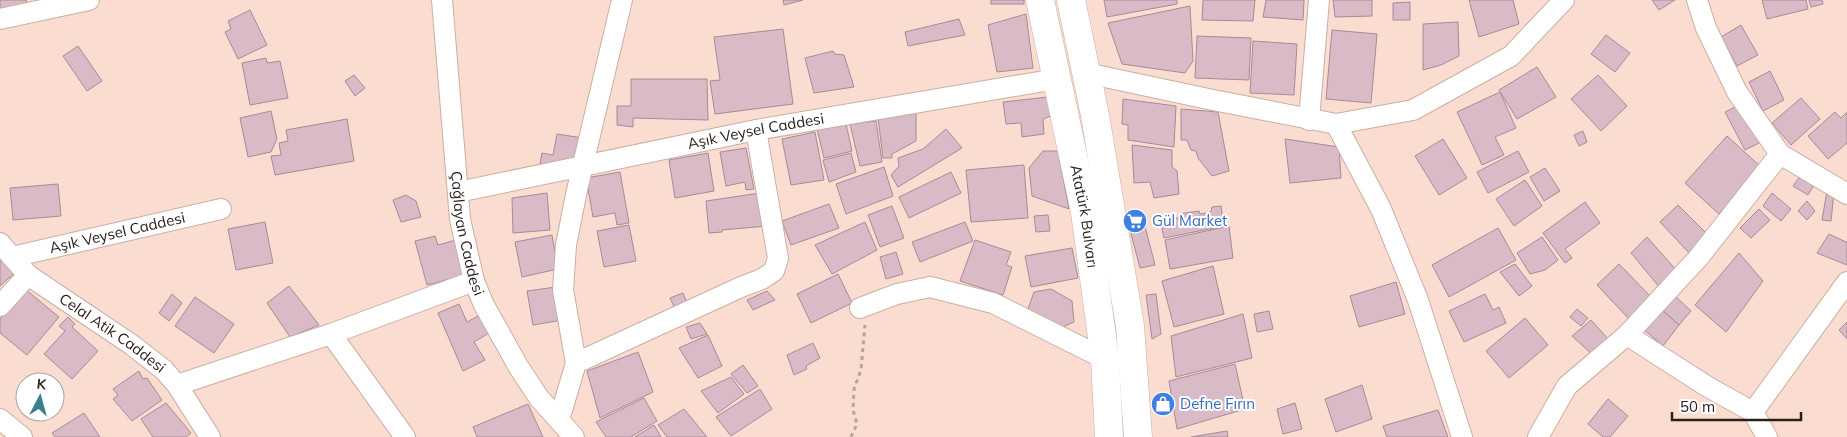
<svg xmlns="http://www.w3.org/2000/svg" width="1847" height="437" font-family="Mulish,sans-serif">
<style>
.building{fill:#d8bbc6;stroke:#a68b96}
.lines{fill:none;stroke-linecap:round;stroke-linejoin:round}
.minor-casing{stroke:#cbafa3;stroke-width:22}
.highway-casing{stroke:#cbafa3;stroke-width:29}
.path{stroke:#baa399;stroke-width:3;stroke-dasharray:4 4;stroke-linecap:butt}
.minor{stroke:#fff;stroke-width:20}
.highway{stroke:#fff;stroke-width:28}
.labels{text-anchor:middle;stroke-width:4;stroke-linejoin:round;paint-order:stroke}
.street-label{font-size:15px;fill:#2a201b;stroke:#fff}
.shop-label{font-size:15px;fill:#366cbe;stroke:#fff;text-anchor:start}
</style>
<rect width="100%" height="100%" fill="#faddd0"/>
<g class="building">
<path d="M0,0H26L27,4L0,12Z"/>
<path d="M783,0H803L784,5Z"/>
<rect x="991" y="0" width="33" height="4"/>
<path d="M1104,0H1177V4L1107,17Z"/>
<path d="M1203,0H1255L1253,21L1202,20Z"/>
<path d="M1266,0H1304L1303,20L1263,17Z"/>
<path d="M1333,0H1372V16L1335,17Z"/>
<path d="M1469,0H1513L1519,24L1479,37Z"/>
<path d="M1652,0H1675L1659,10Z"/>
<path d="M1762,0H1806L1808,9L1767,19Z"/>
<path d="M1809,0H1822L1823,4L1811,7Z"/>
<path d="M1410,2V20H1393V3Z"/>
<path d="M1190,6L1193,61L1185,73L1122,64L1108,23Z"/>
<path d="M250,10L267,45L238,59L225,32L231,29L228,21Z"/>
<path d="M1026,14L1033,68L997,72L988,25Z"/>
<path d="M959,19L965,35L908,46L905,32Z"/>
<path d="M1458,22L1459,56L1441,65L1423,70V24Z"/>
<path d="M1741,25L1758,55L1737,66L1721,37Z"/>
<path d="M783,29L793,104L715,114L710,81L720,80L714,37Z"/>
<path d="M1332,30L1377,34L1371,103L1326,99Z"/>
<path d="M1606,35L1630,53L1615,72L1591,54Z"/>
<path d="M1197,36L1251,38L1249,80L1195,78Z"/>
<path d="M1253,41L1297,44L1294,95L1250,93Z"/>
<path d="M78,46L102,81L87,91L63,56Z"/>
<path d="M833,51L835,54L844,55L854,87L814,93L805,58Z"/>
<path d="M266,58L267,63L280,61L288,98L250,105L242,63Z"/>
<path d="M1537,67L1556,97L1517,119L1499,90Z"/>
<path d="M1770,71L1784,100L1763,111L1749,82Z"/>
<path d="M354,75L365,88L355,96L345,81Z"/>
<path d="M1598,75L1627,106L1601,131L1571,99Z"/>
<path d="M631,79H707L708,120L633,118V127L617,125V106H631Z"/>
<path d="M1500,92L1516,128L1495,137L1504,155L1482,165L1457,112Z"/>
<path d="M1048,97L1051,116L1043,119L1044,134L1022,137L1021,123L1006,124L1003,102Z"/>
<path d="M1801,98L1820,119L1791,145L1772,123Z"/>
<path d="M1123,99L1176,106L1174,147L1128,140V125L1122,124Z"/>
<path d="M1741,104L1761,142L1745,150L1725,112Z"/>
<path d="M1181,109L1218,112L1229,171L1212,176L1198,158L1196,151L1191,150L1187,140H1181Z"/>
<path d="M916,110V141L892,154V158H883L878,118Z"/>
<path d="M271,111L277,139L271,152L248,157L240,118Z"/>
<path d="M1835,112L1841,118L1847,112V143L1828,159L1808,136Z"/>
<path d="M347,119L354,161L275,175L271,156L281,155L279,143L288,141L286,130Z"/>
<path d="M876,121L882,162L860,166L850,124Z"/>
<path d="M846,124L852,151L824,158L817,129Z"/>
<path d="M946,129L962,148L898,187L891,175L899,166L898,158L923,149Z"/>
<path d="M1583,131L1587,142L1579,146L1574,135Z"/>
<path d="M815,132L824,180L791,185L782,139Z"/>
<path d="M557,134L583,138L578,162L561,160L559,165L540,164L542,153L553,155Z"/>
<path d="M1727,136L1761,167L1719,214L1685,183Z"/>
<path d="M1285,139L1339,147L1341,178L1290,183Z"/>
<path d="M1443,139L1467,178L1439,195L1415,156Z"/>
<path d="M1132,145L1172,150V167L1177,171L1179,194L1154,198L1150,182L1134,183Z"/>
<path d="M746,148L754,189L746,190L745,182L726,186L720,152Z"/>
<path d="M1043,151H1058L1069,209L1032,196L1029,168Z"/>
<path d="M1518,151L1529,172L1488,193L1477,172Z"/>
<path d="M708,153L714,191L675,198L669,160Z"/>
<path d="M851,153L856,172L829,182L823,160Z"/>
<path d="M1024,165L1028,218L971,222L966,170Z"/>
<path d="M884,167L893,196L846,214L836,184Z"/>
<path d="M1545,168L1560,191L1544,201L1530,177Z"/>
<path d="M1804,171L1817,180L1808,195L1793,186Z"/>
<path d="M620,172L629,223L617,225L615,213L593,217L586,178Z"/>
<path d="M951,172L961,193L909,218L899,197Z"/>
<path d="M1525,180L1542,206L1514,226L1496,199Z"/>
<path d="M58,184L61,216L13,220L10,188Z"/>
<path d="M1827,191L1834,192L1831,221L1822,220Z"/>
<path d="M547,193L550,230L513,233L512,198Z"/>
<path d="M760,193L767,226L722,230V232L709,233L706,201Z"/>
<path d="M1772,193L1791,209L1781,221L1763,206Z"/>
<path d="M406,195L416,201L421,217L401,222L393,200Z"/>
<path d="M1807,201L1815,211L1807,220L1798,211Z"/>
<path d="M1585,202L1600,223L1565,249L1572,258L1565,263L1543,233Z"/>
<path d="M829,204L839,228L791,245L782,221Z"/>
<path d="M1678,205L1710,237L1691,255L1660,222Z"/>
<path d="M892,206L904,238L880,247L868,215Z"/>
<path d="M1221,206L1224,226L1164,238L1160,219L1178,218L1179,214L1199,211L1200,214L1211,212L1212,207Z"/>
<path d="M1759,209L1770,220L1751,238L1740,228Z"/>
<path d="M1048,215L1050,231L1036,232L1034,216Z"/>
<path d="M265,222L273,263L236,270L228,229Z"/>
<path d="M865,222L877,250L832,274L815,245Z"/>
<path d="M965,222L973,241L920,262L912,242Z"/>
<path d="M629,225L636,261L604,267L597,231Z"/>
<path d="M1145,226L1155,265L1140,268L1130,230Z"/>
<path d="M1229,226L1233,258L1170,269L1165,240Z"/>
<path d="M1498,228L1516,260L1449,297L1432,265Z"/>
<path d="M1829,234L1846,242L1847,241V265L1817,253Z"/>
<path d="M552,235L558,269L522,277L515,242Z"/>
<path d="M435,236L438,245L456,240L466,275L427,285L415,241Z"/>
<path d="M1542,237L1558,260L1545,270L1530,274L1517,253Z"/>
<path d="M1647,237L1678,272L1661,289L1631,253Z"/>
<path d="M975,240L1011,252L1006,265L1012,267L1003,295L960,281Z"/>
<path d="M1072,248L1078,278L1031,287L1025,256Z"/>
<path d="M896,252L903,274L886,279L880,257Z"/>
<path d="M1739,253L1763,281L1726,332L1695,305Z"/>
<path d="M0,254L16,272L0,286Z"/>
<path d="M1515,264L1532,286L1519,296L1500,272Z"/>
<path d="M1619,264L1653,299L1630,320L1597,285Z"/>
<path d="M1213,266L1224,314L1174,327L1162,281Z"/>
<path d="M838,274L852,303L811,323L797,294Z"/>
<path d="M1396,282L1405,314L1359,327L1350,296Z"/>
<path d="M289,286L319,325L290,337L267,303Z"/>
<path d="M556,287L562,320L533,325L527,291Z"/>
<path d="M25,289L59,317L27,355L0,333V319Z"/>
<path d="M1051,289L1072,301L1074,322L1063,327L1028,309L1034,292Z"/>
<path d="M767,291L775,300L753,310L747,300Z"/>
<path d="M683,293L689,308L677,313L670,298Z"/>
<path d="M1672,293L1691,311L1679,325L1660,308Z"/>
<path d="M172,294L182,303L169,321L159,313Z"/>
<path d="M1156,294L1161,334L1152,339L1146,295Z"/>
<path d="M1485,294L1493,310L1499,307L1506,323L1464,342L1449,311Z"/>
<path d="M195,297L234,324L214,353L175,326Z"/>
<path d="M459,304L467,322L480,315L489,333L474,342L485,360L463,371L438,313Z"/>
<path d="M1660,308L1679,325L1663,346L1642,328Z"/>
<path d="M1577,309L1588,318L1581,326L1570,317Z"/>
<path d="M1269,311L1273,329L1257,332L1254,314Z"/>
<path d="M1243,314L1252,358L1176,377L1171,336Z"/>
<path d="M68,317L75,324L72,327L98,351L72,379L44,354L65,331L59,326Z"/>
<path d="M1525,318L1548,345L1509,378L1486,351Z"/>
<path d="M1591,320L1609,340L1595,357L1572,336Z"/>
<path d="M1847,322V339L1839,330Z"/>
<path d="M700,323L707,334L691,339L686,327Z"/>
<path d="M708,335L722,366L698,378L679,348Z"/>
<path d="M813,343L820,358L806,366L807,369L794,375L787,355Z"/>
<path d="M638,352L653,392L600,418L587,371Z"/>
<path d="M1235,364L1245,409L1177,429L1169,381Z"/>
<path d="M743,365L758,386L747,393L731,374Z"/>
<path d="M139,371L143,379L147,378L162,400L132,421L113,399L118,395L113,389Z"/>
<path d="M731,377L744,394L718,413L701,391Z"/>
<path d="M1362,385L1372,419L1336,432L1325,399Z"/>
<path d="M760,389L772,409L731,436L716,417Z"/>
<path d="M644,398L657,421L631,437H606L596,422Z"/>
<path d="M1608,399L1628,416L1610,437H1603L1588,424Z"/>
<path d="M166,403L191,433L186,437H153L141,419Z"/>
<path d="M1295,403L1302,429L1283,434L1277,409Z"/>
<path d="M528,404L543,437H477L473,427Z"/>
<path d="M684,409L707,437H667L658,425Z"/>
<path d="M1438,410L1448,437H1387L1383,426Z"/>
<path d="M84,413L100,437H55L52,433Z"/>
<path d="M654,425L661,437H635Z"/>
<path d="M1227,431L1228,437H1191Z"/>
</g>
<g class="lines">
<g class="minor-casing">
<g id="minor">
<path id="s1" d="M442,0L460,219L474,281L484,305L518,366L539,398L574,437"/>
<path d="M1697,0L1706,28L1737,92L1780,154L1847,194"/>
<path d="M0,19L89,0"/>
<path d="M1086,73L1213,100L1336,124L1413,110L1511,56L1564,0"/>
<path d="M1309,120L1319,0"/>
<path d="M1336,124L1381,209L1418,300L1462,437"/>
<path id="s2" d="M458,192L756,130L1056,79"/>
<path id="s3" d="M0,243L28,275L132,345L164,370L177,385L210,437"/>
<path id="s4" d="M12,257L221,209"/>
<path d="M0,306L28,275"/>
<path d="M860,308L897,294L930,287L993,303L1105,359"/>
<path d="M331,334L405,437"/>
<path d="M1627,335L1708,387L1753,412L1767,437"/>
<path d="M576,363L563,290L566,245L577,190L622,0"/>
<path d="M177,385L331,334L474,281"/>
<path d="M1753,412L1847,282"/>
<path d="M0,419L22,437"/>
<path d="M559,420L576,363L741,287L762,279L774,271L778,258L756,130"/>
<path d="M1538,437L1567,386L1627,335L1699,257L1780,154"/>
</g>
</g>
<g class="highway-casing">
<g id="highway">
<path id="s5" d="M1040,0L1085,212L1105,359L1109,437"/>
<path d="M1071,0L1095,115L1130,326L1138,437"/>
</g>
</g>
<path class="path" d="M851,437L857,424L853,410L854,389L861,370L865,325"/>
<use href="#minor" class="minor"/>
<use href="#highway" class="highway"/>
</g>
<defs>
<g id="supermarket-disc" transform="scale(1.25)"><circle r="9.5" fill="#3f7fe0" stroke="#fff"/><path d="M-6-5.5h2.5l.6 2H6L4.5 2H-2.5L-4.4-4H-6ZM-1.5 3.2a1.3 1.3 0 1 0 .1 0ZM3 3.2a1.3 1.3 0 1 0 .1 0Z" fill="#fff"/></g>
<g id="shop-disc" transform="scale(1.25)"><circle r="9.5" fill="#3f7fe0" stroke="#fff"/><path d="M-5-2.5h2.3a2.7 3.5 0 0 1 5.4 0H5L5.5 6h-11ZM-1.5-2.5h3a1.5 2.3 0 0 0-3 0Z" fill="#fff"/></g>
</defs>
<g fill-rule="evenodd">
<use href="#supermarket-disc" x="1135" y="221"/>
<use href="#shop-disc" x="1163" y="404"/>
</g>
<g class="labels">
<g class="street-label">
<text dy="5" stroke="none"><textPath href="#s2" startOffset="304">Aşık Veysel Caddesi</textPath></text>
<text dy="5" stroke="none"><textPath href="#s5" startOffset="221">Atatürk Bulvarı</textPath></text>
<text dy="5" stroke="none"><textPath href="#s4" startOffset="108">Aşık Veysel Caddesi</textPath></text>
<text dy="5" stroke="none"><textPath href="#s1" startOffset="235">Çağlayan Caddesi</textPath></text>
<text dy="5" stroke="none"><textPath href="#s3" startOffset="145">Celal Atik Caddesi</textPath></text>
</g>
<g class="shop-label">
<text x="1152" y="226">Gül Market</text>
<text x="1180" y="409">Defne Fırın</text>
</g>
</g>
<g transform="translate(40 397) rotate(6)"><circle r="24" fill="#ffffff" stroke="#aaa6a4"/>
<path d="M0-4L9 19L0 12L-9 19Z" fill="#3a7f8d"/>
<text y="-8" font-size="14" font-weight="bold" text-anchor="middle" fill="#2a201b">K</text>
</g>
<path d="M1672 412v8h129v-8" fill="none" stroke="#2a201b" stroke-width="2.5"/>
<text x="1680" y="412" font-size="15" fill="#2a201b" stroke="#ffffff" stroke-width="4" paint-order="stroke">50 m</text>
</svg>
